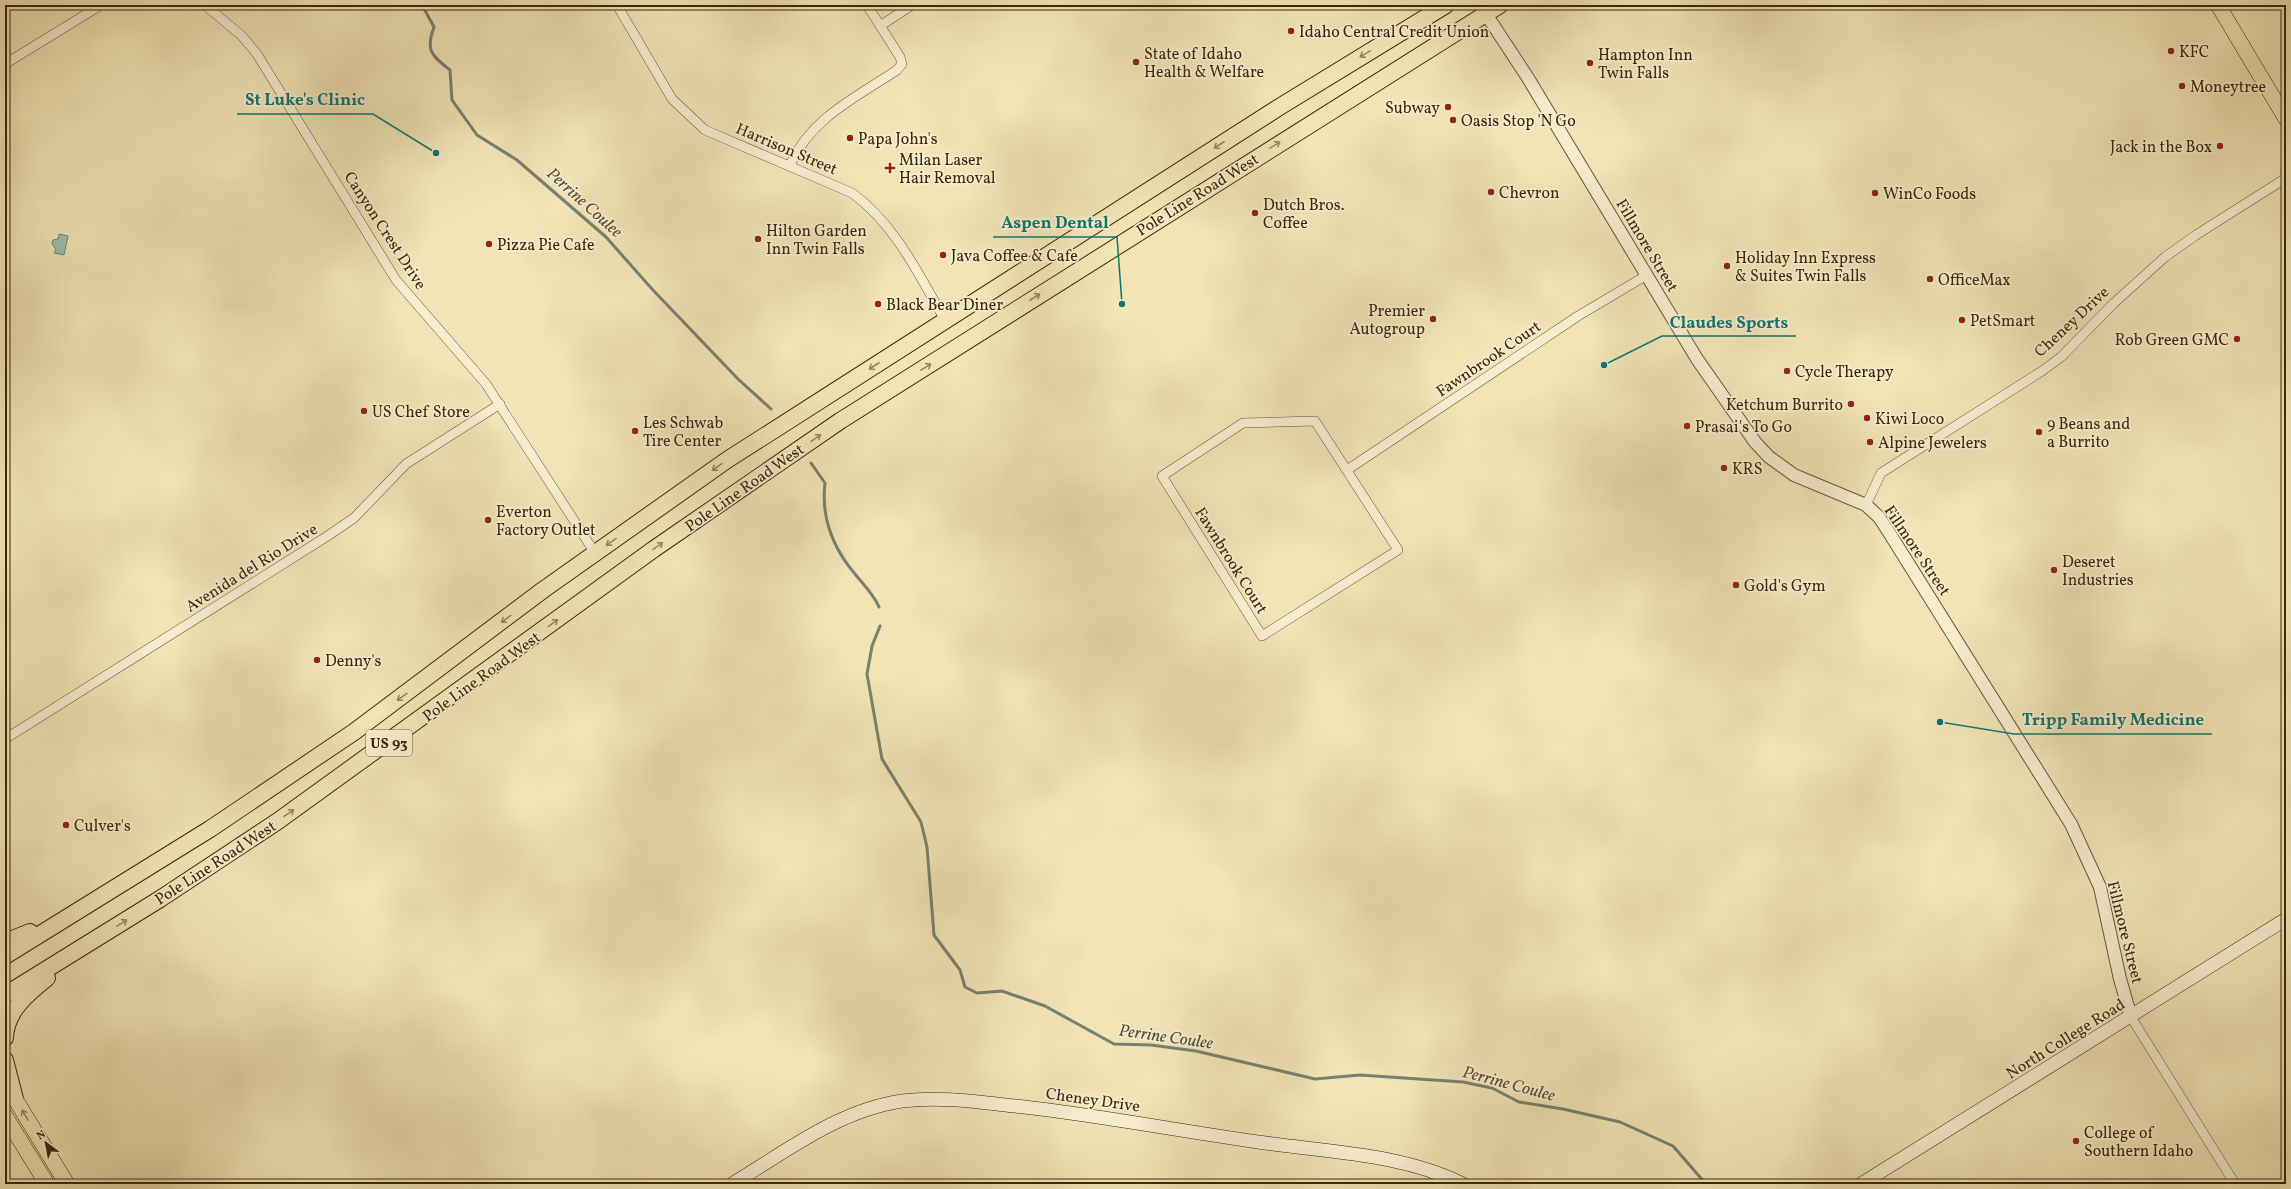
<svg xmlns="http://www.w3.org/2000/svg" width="2291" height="1189" font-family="Vollkorn,serif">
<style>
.water{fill:#9cbeb4;stroke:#76816e}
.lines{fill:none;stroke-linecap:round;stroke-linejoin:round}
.stream{stroke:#76816e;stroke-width:3}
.minor-casing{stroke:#6a5632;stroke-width:10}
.tertiary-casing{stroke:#6a5632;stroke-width:14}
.secondary-casing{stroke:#3d2606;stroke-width:14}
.primary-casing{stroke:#3d2606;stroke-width:16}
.trunk-casing{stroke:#3d2606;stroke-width:18}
.minor{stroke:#f6edcf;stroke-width:9}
.tertiary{stroke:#f6edcf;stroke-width:12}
.secondary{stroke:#f6edcf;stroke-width:13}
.primary{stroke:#f1e4b5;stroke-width:15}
.trunk{stroke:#f1e4b5;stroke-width:16}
.oneway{stroke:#97855e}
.poi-dot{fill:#8f2418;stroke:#f6edcf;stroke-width:1.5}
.labels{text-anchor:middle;stroke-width:3.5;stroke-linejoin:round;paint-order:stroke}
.shield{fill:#f6edcf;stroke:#746242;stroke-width:1}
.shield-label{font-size:15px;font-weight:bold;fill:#3d2606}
.poi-label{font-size:16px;fill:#3d2606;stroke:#f6edcf;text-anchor:start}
.street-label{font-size:16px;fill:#3d2606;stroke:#f6edcf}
.water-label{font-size:17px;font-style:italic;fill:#554c32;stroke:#f6edcf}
.leader{fill:none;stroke:#0f766e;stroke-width:1.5}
.callout-dot{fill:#0f766e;stroke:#f6edcf;stroke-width:1.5}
.callout-label{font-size:17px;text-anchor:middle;font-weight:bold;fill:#0f766e;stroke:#f6edcf;stroke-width:3.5;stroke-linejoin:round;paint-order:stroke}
</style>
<rect width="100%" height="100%" fill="#f1e4b5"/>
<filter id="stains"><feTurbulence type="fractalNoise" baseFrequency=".005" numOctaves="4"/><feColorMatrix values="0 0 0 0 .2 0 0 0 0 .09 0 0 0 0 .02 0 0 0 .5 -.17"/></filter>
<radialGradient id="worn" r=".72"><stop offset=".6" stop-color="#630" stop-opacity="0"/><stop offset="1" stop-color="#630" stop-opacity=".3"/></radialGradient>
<path class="water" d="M59,234L68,236L64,255L54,253L56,249L52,244L53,240L58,239Z"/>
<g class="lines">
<g class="stream">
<path d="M422,5L434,27C425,51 432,56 450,70L452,100L477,135L517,160L606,237L652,289L738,379L771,409"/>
<path d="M811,463L825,483C821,517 833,548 855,574C863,584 874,595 879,607"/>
<path d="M880,626L872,646L867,674L882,759L921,822L927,847L934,935L960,970L965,987L977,993L1002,991L1045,1006L1114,1044L1151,1045L1196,1051L1315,1079L1360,1075L1463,1082L1492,1088L1519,1102L1563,1109L1620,1122L1673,1146L1706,1184"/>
</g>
<g class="minor-casing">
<g id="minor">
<path d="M205,5L242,36L257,54L396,280L486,384L595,553"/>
<path d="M617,5L672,99L705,130L852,193C895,224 919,275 945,320"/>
<path d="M880,26L912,5"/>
<path d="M5,64L101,5"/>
<path d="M790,165C811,118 855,98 897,70L902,64L900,57L867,5"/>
<path d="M1315,421L1398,550L1262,636L1162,476L1243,423Z"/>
<path d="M1347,470L1578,316L1647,275"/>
<path d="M1866,505L1881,473L2042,371L2061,357L2114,303L2165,257L2196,235L2286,178"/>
<path d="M5,739L326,537L354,518L406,464L500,404"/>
<path d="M2131,1017L2235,1184"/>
</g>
</g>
<g class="tertiary-casing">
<path id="tertiary" d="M1480,5L1528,78L1697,359L1755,442L1769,457L1794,475L1866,505L1879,517L1890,534L2071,824L2100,887L2120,979L2131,1017"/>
</g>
<g class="secondary-casing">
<g id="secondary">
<path d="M732,1184C785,1152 839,1110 902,1101C943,1096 984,1103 1024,1107C1103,1116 1180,1131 1258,1142C1325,1152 1401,1153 1463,1184"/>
<path d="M1861,1184L2286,919"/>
</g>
</g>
<g class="primary-casing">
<g id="primary">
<path d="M2218,5L2286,119"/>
<path d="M9,1089L67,1184"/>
<path d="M5,1116L47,1184"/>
</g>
</g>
<g class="trunk-casing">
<g id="trunk">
<path d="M5,942L30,932"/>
<path d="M5,956L210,829L354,732L543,590L727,460L1281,106L1446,5"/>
<path d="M5,995L160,899L278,821L654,549L840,421L1500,5"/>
<path d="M5,1038C6,1011 27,994 47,978"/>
<path d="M5,1060L15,1099"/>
</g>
</g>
<use href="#minor" class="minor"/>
<use href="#tertiary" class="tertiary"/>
<use href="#secondary" class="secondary"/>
<use href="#primary" class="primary"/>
<use href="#trunk" class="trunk"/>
</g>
<defs><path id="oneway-shaft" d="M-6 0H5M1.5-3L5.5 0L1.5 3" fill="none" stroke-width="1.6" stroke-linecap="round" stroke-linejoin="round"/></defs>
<g class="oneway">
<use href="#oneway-shaft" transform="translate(1365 54) rotate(149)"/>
<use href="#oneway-shaft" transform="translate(1219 145) rotate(147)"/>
<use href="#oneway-shaft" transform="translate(1275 145) rotate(-32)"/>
<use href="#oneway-shaft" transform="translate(1035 297) rotate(-33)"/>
<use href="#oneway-shaft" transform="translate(874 366) rotate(147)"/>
<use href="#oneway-shaft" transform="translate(926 367) rotate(-32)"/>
<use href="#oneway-shaft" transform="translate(816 438) rotate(-35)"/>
<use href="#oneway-shaft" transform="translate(717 467) rotate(145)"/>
<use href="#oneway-shaft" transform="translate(611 542) rotate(145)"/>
<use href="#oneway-shaft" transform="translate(658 546) rotate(-35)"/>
<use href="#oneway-shaft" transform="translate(506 619) rotate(143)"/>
<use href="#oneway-shaft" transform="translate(553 623) rotate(-36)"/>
<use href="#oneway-shaft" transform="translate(402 697) rotate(144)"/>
<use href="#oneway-shaft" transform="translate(289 813) rotate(-35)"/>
<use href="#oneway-shaft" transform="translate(122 923) rotate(-32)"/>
<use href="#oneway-shaft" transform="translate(25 1115) rotate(-121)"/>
</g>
<g class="poi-dot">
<circle cx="1291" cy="31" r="4"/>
<circle cx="2171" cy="51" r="4"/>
<circle cx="1136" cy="62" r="4"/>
<circle cx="1590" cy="63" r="4"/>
<circle cx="2182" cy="86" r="4"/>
<circle cx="1448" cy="107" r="4"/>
<circle cx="1453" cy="120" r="4"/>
<circle cx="850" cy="138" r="4"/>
<circle cx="2220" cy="146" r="4"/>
<path d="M888 162h4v4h4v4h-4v4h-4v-4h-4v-4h4z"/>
<circle cx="1491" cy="192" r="4"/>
<circle cx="1875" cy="193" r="4"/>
<circle cx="1255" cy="213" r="4"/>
<circle cx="758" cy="239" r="4"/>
<circle cx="489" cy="244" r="4"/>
<circle cx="943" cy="255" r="4"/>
<circle cx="1727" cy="266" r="4"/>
<circle cx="1930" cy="279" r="4"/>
<circle cx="878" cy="304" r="4"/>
<circle cx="1433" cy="319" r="4"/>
<circle cx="1962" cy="320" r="4"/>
<circle cx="2237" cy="339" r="4"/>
<circle cx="1787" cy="371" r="4"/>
<circle cx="1851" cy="404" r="4"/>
<circle cx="364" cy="411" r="4"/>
<circle cx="1867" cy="418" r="4"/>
<circle cx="1687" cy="426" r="4"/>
<circle cx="635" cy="431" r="4"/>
<circle cx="2039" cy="432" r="4"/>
<circle cx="1870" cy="442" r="4"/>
<circle cx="1724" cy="468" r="4"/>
<circle cx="488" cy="520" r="4"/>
<circle cx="2054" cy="570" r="4"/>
<circle cx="1736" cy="585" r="4"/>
<circle cx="317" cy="660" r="4"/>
<circle cx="66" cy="825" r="4"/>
<circle cx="2076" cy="1141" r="4"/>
</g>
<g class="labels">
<rect class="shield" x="366" y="730" width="46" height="26" rx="3"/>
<g class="shield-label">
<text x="389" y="748">US 93</text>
</g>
<g class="poi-label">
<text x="1299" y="37">Idaho Central Credit Union</text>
<text x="2179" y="57">KFC</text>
<text x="1144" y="59">State of Idaho<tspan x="1144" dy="18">Health &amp; Welfare</tspan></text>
<text x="1598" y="60">Hampton Inn<tspan x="1598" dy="18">Twin Falls</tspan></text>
<text x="2190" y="92">Moneytree</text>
<text x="1440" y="113" text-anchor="end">Subway</text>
<text x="1461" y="126">Oasis Stop 'N Go</text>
<text x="858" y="144">Papa John's</text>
<text x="2212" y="152" text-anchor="end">Jack in the Box</text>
<text x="899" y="165">Milan Laser<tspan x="899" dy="18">Hair Removal</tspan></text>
<text x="1499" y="198">Chevron</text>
<text x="1883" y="199">WinCo Foods</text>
<text x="1263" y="210">Dutch Bros.<tspan x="1263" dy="18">Coffee</tspan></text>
<text x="766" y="236">Hilton Garden<tspan x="766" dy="18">Inn Twin Falls</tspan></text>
<text x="497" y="250">Pizza Pie Cafe</text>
<text x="951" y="261">Java Coffee &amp; Cafe</text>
<text x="1735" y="263">Holiday Inn Express<tspan x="1735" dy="18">&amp; Suites Twin Falls</tspan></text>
<text x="1938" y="285">OfficeMax</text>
<text x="886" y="310">Black Bear Diner</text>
<text x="1425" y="316" text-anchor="end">Premier<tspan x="1425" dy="18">Autogroup</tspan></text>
<text x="1970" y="326">PetSmart</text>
<text x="2229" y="345" text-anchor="end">Rob Green GMC</text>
<text x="1795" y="377">Cycle Therapy</text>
<text x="1843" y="410" text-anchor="end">Ketchum Burrito</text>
<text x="372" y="417">US Chef Store</text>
<text x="1875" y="424">Kiwi Loco</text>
<text x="643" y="428">Les Schwab<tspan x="643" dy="18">Tire Center</tspan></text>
<text x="2047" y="429">9 Beans and<tspan x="2047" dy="18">a Burrito</tspan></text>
<text x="1695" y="432">Prasai's To Go</text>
<text x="1878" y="448">Alpine Jewelers</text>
<text x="1732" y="474">KRS</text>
<text x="496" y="517">Everton<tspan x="496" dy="18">Factory Outlet</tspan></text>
<text x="2062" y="567">Deseret<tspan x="2062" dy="18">Industries</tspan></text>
<text x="1744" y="591">Gold's Gym</text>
<text x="325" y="666">Denny's</text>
<text x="74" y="831">Culver's</text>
<text x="2084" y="1138">College of<tspan x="2084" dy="18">Southern Idaho</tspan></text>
</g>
<g class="street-label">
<text transform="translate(787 148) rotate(23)" y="6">Harrison Street</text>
<text transform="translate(1197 194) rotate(-32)" y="6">Pole Line Road West</text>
<text transform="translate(386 230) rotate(57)" y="6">Canyon Crest Drive</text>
<text transform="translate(1648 245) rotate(59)" y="6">Fillmore Street</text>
<text transform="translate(2071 321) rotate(-43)" y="6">Cheney Drive</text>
<text transform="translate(1488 358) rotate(-34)" y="6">Fawnbrook Court</text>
<text transform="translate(744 487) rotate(-35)" y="6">Pole Line Road West</text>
<text transform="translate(1918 550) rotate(56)" y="6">Fillmore Street</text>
<text transform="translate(1232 560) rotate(58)" y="6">Fawnbrook Court</text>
<text transform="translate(251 567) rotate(-32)" y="6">Avenida del Rio Drive</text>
<text transform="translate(481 676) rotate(-36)" y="6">Pole Line Road West</text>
<text transform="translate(215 862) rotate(-33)" y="6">Pole Line Road West</text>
<text transform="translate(2126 932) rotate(76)" y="6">Fillmore Street</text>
<text transform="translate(2065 1038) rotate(-32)" y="6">North College Road</text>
<text transform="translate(1093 1099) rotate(8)" y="6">Cheney Drive</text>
</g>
<g class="water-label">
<text transform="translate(585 202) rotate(42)" y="6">Perrine Coulee</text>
<text transform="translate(1166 1036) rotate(8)" y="6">Perrine Coulee</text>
<text transform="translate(1509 1083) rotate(15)" y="6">Perrine Coulee</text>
</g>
</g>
<path class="leader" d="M436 153L373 114H237M1122 304L1117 237H993M1604 365L1662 336H1796M1940 722L2014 734H2212"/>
<g class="callout-dot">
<circle cx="436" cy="153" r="4"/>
<circle cx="1122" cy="304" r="4"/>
<circle cx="1604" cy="365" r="4"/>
<circle cx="1940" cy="722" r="4"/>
</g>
<g class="callout-label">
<text x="305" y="105">St Luke's Clinic</text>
<text x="1055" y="228">Aspen Dental</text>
<text x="1729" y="328">Claudes Sports</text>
<text x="2113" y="725">Tripp Family Medicine</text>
</g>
<rect width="2291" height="1189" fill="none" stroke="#f1e4b5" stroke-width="20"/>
<rect x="6" y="6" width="2279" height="1177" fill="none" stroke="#3d2606" stroke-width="2"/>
<rect x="10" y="10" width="2271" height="1169" fill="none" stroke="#3d2606"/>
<g transform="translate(46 1143) rotate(328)" stroke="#f6edcf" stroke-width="3" paint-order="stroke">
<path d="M0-3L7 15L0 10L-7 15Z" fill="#3d2606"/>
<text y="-6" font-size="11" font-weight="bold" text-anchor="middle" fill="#3d2606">N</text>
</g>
<rect width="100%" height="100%" filter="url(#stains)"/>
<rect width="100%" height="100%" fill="url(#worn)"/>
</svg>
